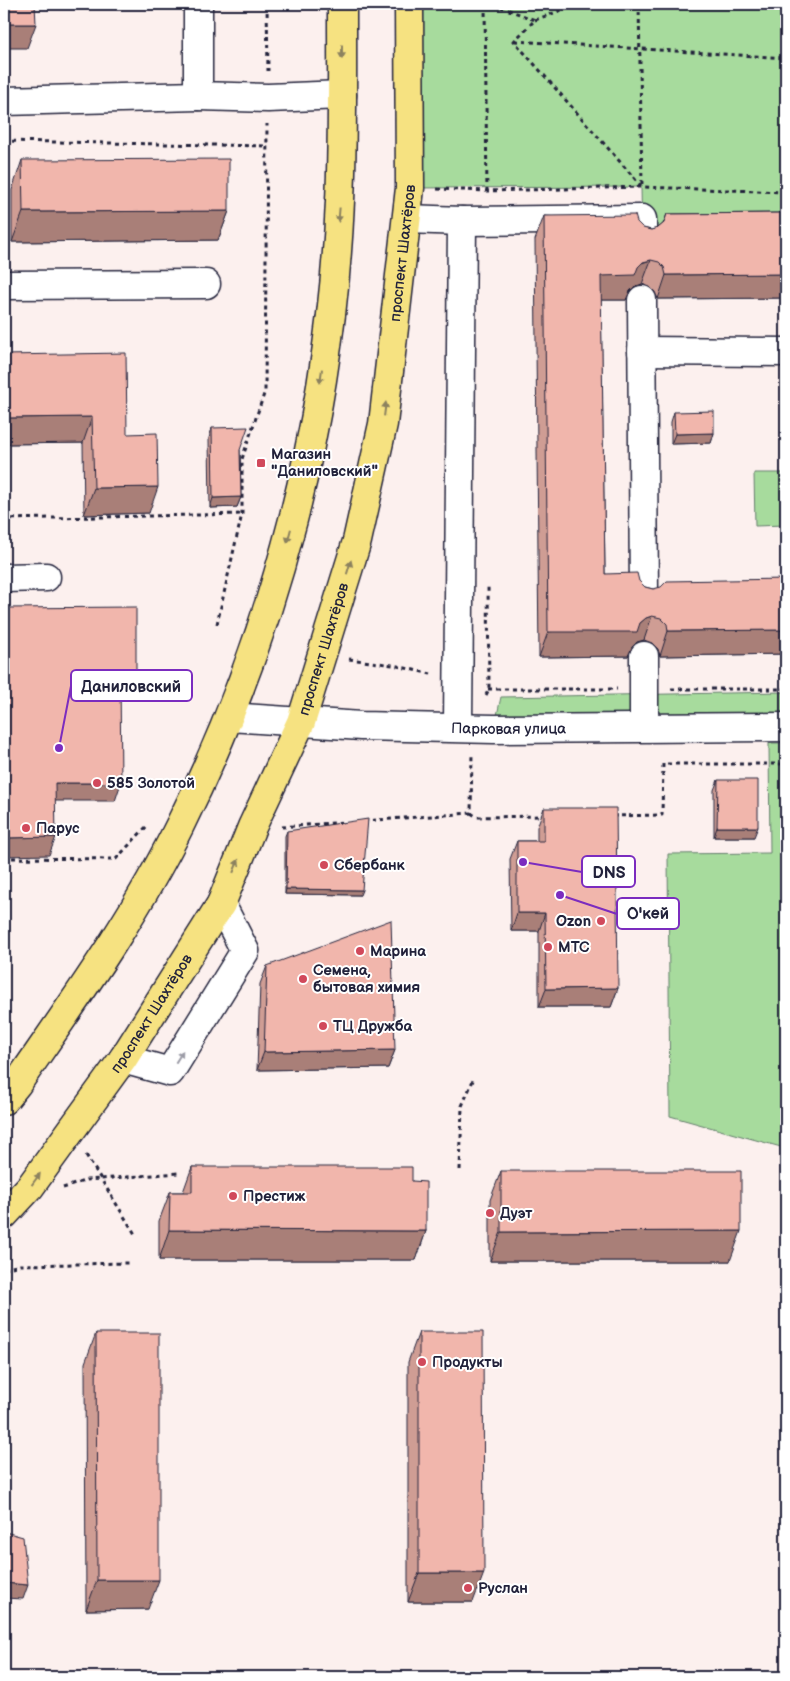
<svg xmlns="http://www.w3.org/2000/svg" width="790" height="1681" font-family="'Balsamiq Sans',sans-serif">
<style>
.green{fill:#a7db9d;stroke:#647e6c}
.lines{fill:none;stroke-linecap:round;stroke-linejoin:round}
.minor-casing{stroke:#22223b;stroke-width:31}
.major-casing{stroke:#22223b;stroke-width:31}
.path{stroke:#22223b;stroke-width:3;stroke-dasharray:4 4;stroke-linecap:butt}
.minor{stroke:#fff;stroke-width:28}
.major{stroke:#f6e281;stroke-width:28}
.wall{fill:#cf9d94;stroke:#22223b}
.shaded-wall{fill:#a97f78;stroke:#22223b}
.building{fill:#f1b6ac;stroke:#22223b}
.oneway{fill:#8c825e}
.oneway2{fill:#9c9ca7}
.poi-dot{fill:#d1495b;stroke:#fff;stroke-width:2}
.labels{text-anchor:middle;stroke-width:4;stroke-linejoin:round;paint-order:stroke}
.street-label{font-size:15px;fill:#22223b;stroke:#fff}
.poi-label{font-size:15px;font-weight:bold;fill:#22223b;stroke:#fff;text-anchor:start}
.leader{fill:none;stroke:#7b2cbf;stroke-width:2}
.callout-dot{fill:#7b2cbf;stroke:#fff;stroke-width:2}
.callout{fill:#fff;stroke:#7b2cbf;stroke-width:2}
.callout-label{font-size:16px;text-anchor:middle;font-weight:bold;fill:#22223b}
</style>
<rect width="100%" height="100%" fill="#fcf0ee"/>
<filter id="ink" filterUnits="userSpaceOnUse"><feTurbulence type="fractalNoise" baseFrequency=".02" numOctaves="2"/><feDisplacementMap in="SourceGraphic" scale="10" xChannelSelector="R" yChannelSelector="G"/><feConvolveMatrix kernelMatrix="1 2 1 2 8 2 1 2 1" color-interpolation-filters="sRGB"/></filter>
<g filter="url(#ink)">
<g class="green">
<path d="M409,4H786V237L642,239L641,187L410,188Z"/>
<path d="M754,473H786V525L755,526Z"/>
<path d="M786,692V729H494L501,697Z"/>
<path d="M769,743H786V1274L781,1147L670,1116L668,854L770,853Z"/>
</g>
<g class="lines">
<g class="minor-casing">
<g id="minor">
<path d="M198,4V96L268,98L342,95"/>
<path d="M4,101L198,96"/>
<path d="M407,219L462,221L642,219V239"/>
<path d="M4,285L206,284"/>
<path d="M642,300L644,598"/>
<path d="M642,351L786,352"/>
<path d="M4,578L46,577"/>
<path id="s1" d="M230,717L361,726L494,729L786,727"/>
<path d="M644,726V656"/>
<path d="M458,727L462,221"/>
<path d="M123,1059L170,1072L245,951L221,904"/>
</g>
</g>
<g class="major-casing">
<g id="major">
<path d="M4,1100L17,1084C75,1000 135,917 180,825C276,632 331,416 340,201C343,135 342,69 342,4"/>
<path id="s2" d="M4,1215L30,1187L123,1059L221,904L252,827L301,722L357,541L383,424L410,188L409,4"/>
</g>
</g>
<g class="path">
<path d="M267,4L268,71"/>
<path d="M485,4L487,195"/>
<path d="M493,4L535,20L514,41L642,187L786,192"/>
<path d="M639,4L642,186"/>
<path d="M535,20L578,4"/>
<path d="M515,41L786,58"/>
<path d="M4,141L267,146"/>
<path d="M437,189L487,191L641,187"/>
<path d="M4,519L242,514"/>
<path d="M217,624L242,514V459L265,391L267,124"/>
<path d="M349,659L393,665L431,674"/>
<path d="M488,689H617"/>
<path d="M671,689H786"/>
<path d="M486,695L489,689L488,584"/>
<path d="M471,813L477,817L544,816"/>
<path d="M613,816L662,815L663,764H786"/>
<path d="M364,821L471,813L472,753"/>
<path d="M282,827L345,822"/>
<path d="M4,858L116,859L147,826"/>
<path d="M86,1155L135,1234"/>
<path d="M460,1170L462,1106L474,1078"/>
<path d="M63,1188L87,1180L179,1173"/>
<path d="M4,1269L20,1265L129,1263"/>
</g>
<use href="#minor" class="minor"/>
<use href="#major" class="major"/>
</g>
<g class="wall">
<path d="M22,160L229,211L218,240L12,242V190Z"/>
<path d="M786,213V298L658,299L655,292L650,287L642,284L634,287L630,291L626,300H601L605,574L639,581L645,587L653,589L786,579V654L660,656L658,649L652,643L644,640L637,642L632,647L628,656L539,657L535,240L544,216L637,222L643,228L651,230L658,228L663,224L667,214Z"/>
<path d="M4,355L127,434L149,513L84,515L83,443L4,444Z"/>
<path d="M674,412L714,433L711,443L671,444V422Z"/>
<path d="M212,428L240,450L241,497L237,507L210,508L209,438Z"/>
<path d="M718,780L754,837H714V790Z"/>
<path d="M544,808L618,988L611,1007H539V931H511L510,859L517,841H537V827Z"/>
<path d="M287,831L360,895L285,894V836Z"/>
<path d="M267,966L395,1050L388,1068L257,1070L260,984Z"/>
<path d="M192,1167L412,1181L426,1231L416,1260H159V1221L170,1192H183Z"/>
<path d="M501,1171L730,1261H490V1200Z"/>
<path d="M419,1332L473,1602H408V1362Z"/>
<path d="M96,1333L148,1609L86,1610L85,1363Z"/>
</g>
<g class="shaded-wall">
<path d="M4,24H36L27,48H4Z"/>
<path d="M229,211L218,240L12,242L23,212Z"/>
<path d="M651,260L642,284L634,287L630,291L626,300H592L601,276Z"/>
<path d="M786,274V298L658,299L666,275Z"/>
<path d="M92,417L83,443L4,444V418Z"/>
<path d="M714,433L711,443L671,444L675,434Z"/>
<path d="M158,487L149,513L84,515L94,488Z"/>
<path d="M241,497L237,507L210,508L213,498Z"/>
<path d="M652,616L644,640L637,642L632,647L628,656L539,657L548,632L640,623L646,618Z"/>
<path d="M786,630V654L660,656L668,631Z"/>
<path d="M120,678H136L130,695H114Z"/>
<path d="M55,783H121L115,801H49Z"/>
<path d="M717,827H758L754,837H714Z"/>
<path d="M56,837L49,855L4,856V838Z"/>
<path d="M286,889L362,890L360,895L285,894Z"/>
<path d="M517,913H545L539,931H511Z"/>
<path d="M618,988L611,1007H539L546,989Z"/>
<path d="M395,1050L388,1068L257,1070L264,1052Z"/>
<path d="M169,1230L426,1231L416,1260H159Z"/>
<path d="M741,1231L730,1261H490L501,1232Z"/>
<path d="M419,1573H484L473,1602H408Z"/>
<path d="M97,1580H159L148,1609L86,1610Z"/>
<path d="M4,1583L28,1585L23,1599L4,1598Z"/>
</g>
<g class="building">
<path d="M4,4H35L36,24H4Z"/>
<path d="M229,159V211L23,212L22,160Z"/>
<path d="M786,213V274L666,275L664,267L659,262L651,260L643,262L638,267L635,275L601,276L605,574L637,573L639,581L645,587L653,589L661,587L667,581L786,579V630L668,631L667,624L661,618L652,616L646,618L640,623L637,632H548L544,216L635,215L637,222L643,228L651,230L658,228L664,223L667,214Z"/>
<path d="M126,353L127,434L157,433L158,487L94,488L92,417L4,418V355Z"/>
<path d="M714,411V433L675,434L674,412Z"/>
<path d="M248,427L240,450L241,497L213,498L212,428Z"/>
<path d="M136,607V678H120L121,783H55L56,837L4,838V608Z"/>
<path d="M718,780H758V827H717Z"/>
<path d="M544,808H616L618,988L546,989L545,913H517V841H544Z"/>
<path d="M368,819L362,890L286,889L287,831Z"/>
<path d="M391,920L395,1050L264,1052L267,966Z"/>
<path d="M192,1167H412V1181L426,1182V1231L169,1230L170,1192H192Z"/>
<path d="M501,1171H741V1231L501,1232Z"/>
<path d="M419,1332H483L484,1573H419Z"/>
<path d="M96,1333H159V1580H97Z"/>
<path d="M4,1421H9L5,1532L23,1537L28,1585L4,1583Z"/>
<path d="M232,1675L323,1676V1677H232Z"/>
</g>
<defs><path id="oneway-solid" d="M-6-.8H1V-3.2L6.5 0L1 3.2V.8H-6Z" transform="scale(1.25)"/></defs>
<g class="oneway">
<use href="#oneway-solid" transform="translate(342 52) rotate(90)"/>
<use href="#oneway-solid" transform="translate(339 215) rotate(95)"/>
<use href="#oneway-solid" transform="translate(321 376) rotate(98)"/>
<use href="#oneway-solid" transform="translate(385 409) rotate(-83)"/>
<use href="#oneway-solid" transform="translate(289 536) rotate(105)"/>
<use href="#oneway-solid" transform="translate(349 567) rotate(-73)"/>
<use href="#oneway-solid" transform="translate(236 866) rotate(-68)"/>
<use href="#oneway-solid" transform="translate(36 1179) rotate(-54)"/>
</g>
<use class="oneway2" href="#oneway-solid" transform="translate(179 1057) rotate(-58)"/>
</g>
<g class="poi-dot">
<rect x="256" y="458" width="10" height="10" rx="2.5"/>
<circle cx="97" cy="783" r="5"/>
<circle cx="26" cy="828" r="5"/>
<circle cx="324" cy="865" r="5"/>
<circle cx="601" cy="921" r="5"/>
<circle cx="548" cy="947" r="5"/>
<circle cx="360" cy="951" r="5"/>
<circle cx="303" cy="979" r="5"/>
<circle cx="323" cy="1026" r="5"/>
<circle cx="233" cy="1196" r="5"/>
<circle cx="490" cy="1213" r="5"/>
<circle cx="422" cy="1362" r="5"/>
<circle cx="468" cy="1588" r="5"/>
</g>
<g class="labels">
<g class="street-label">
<text dy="5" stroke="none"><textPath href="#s2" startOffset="1060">проспект Шахтёров</textPath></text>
<text dy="5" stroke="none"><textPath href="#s2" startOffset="655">проспект Шахтёров</textPath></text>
<text dy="5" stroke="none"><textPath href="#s1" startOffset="279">Парковая улица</textPath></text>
<text dy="5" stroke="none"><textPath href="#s2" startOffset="250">проспект Шахтёров</textPath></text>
</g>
<g class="poi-label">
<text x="271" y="459">Магазин<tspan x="271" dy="17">"Даниловский"</tspan></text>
<text x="107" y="788">585 Золотой</text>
<text x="36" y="833">Парус</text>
<text x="334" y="870">Сбербанк</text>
<text x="591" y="926" text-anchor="end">Ozon</text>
<text x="558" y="952">МТС</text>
<text x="370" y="956">Марина</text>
<text x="313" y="975">Семена,<tspan x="313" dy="17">бытовая химия</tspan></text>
<text x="333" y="1031">ТЦ Дружба</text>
<text x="243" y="1201">Престиж</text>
<text x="500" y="1218">Дуэт</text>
<text x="432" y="1367">Продукты</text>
<text x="478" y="1593">Руслан</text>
</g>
</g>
<path class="leader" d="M59 748L71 686M523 862L582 872M560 895L617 914"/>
<g class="callout-dot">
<circle cx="59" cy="748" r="5"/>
<circle cx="523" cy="862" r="5"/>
<circle cx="560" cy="895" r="5"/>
</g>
<g class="callout">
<rect x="71" y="670" width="121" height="31" rx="5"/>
<rect x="582" y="856" width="53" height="31" rx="5"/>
<rect x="617" y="898" width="62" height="31" rx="5"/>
</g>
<g class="callout-label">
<text x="131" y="692">Даниловский</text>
<text x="609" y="878">DNS</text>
<text x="648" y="919">О'кей</text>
</g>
<rect width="790" height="1681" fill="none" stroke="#fff" stroke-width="20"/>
<rect x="10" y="10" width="770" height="1661" fill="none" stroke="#22223b" stroke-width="2" filter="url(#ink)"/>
</svg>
